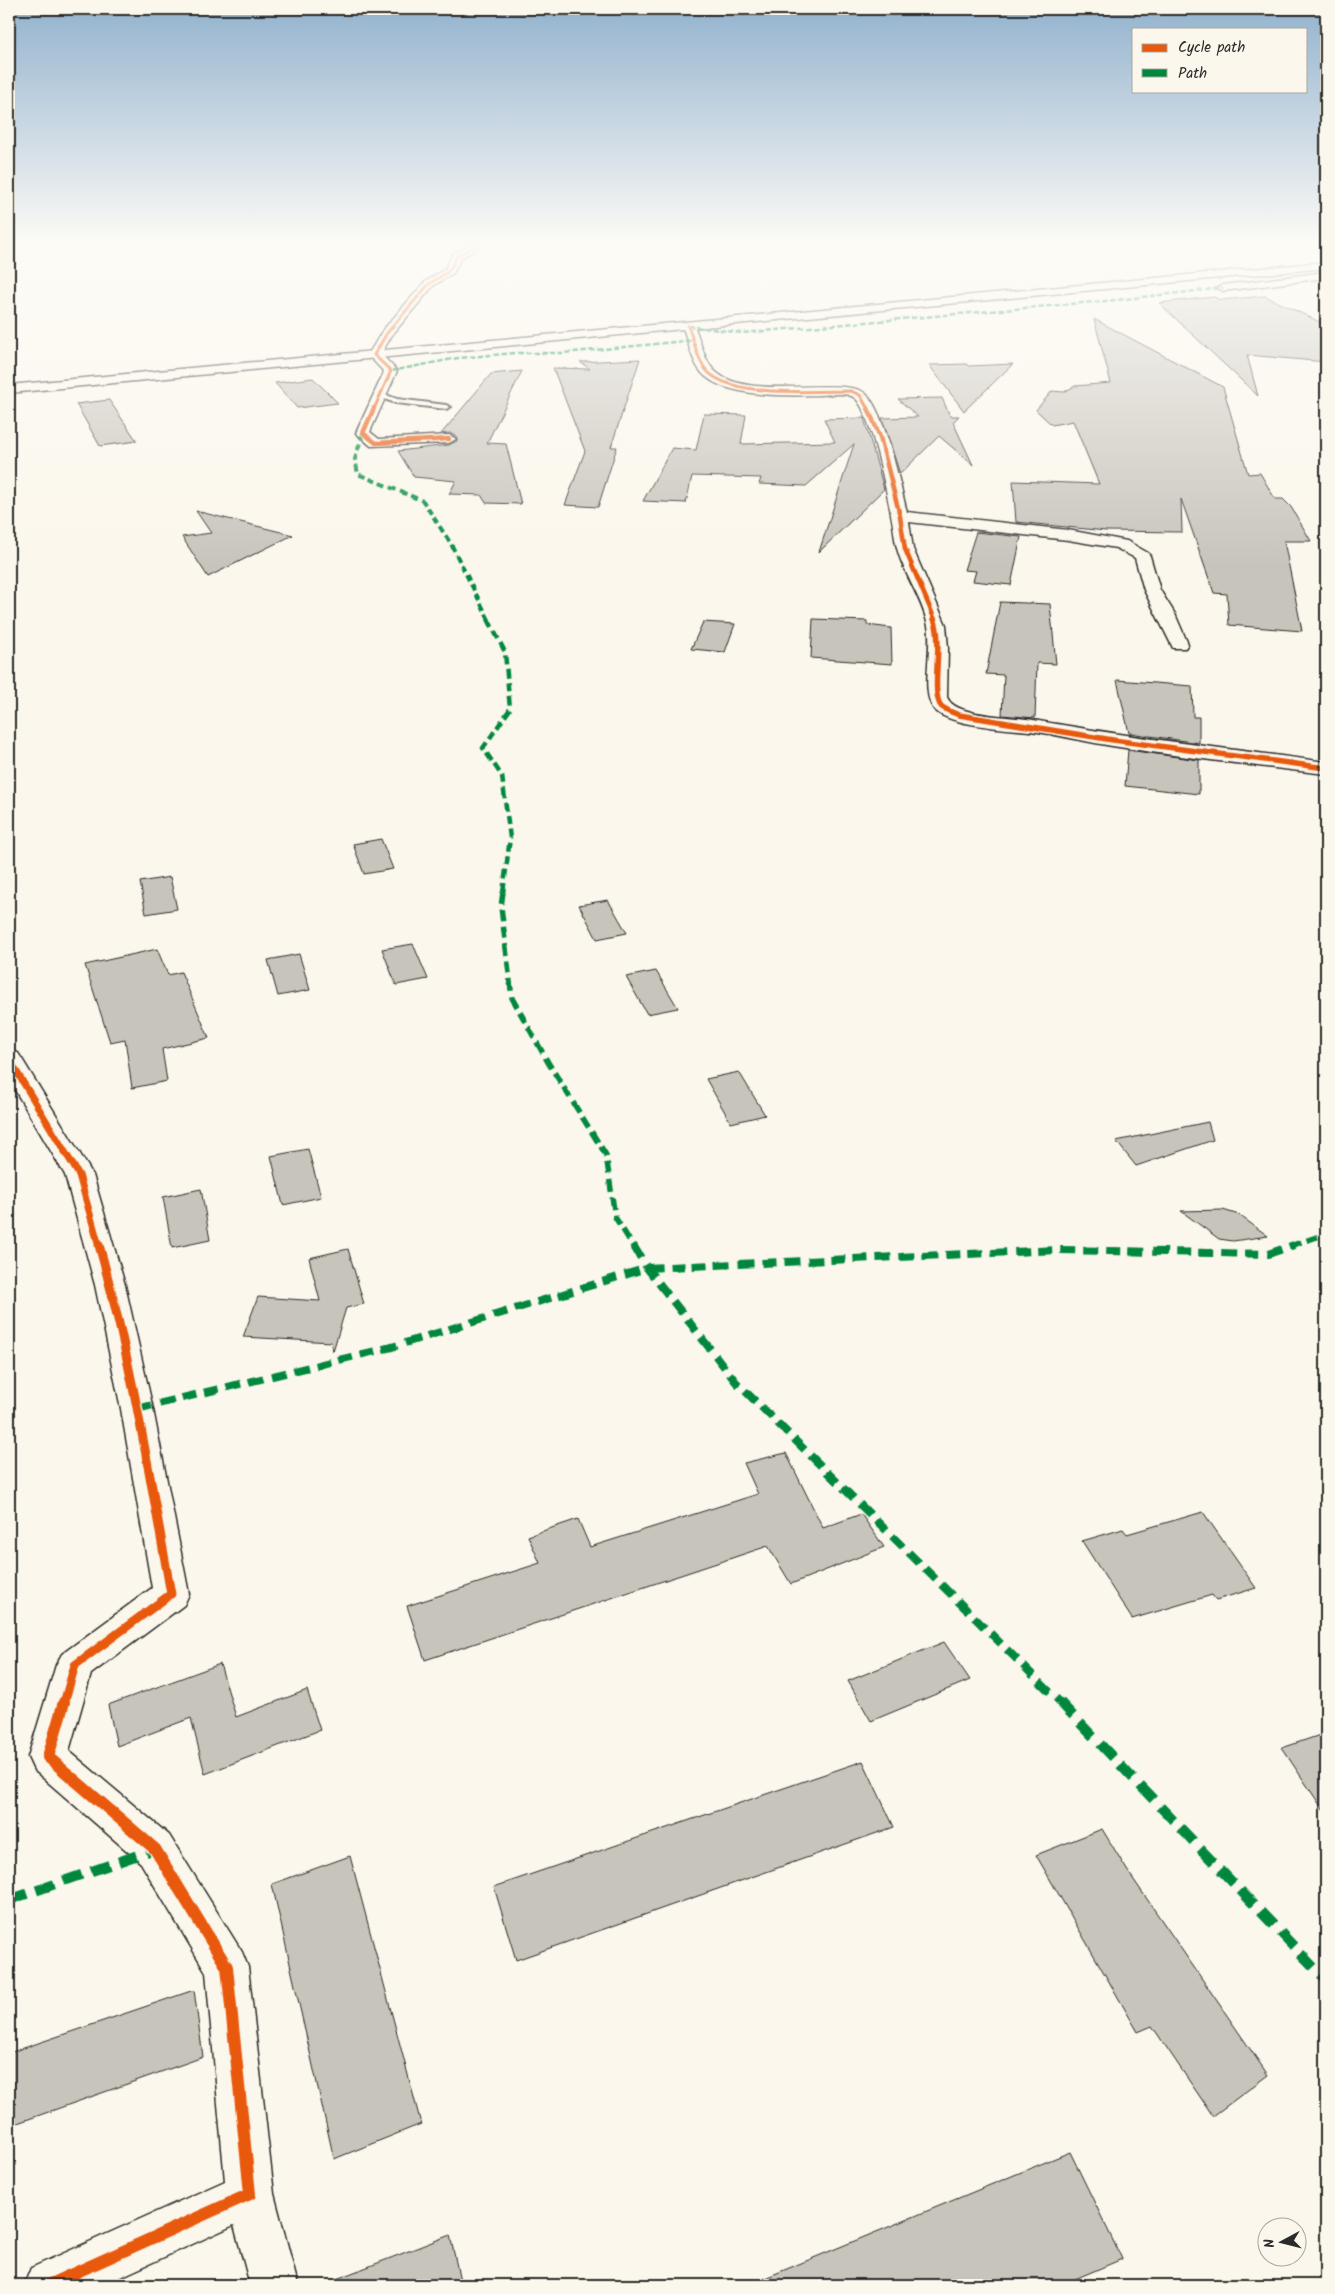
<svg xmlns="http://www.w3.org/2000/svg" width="1335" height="2294" font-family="Kalam,sans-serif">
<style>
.building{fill:#c7c4bc;stroke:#2b2b2b}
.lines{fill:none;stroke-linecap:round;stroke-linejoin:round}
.lane-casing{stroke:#2b2b2b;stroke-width:4}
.street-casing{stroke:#2b2b2b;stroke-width:3}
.highway-casing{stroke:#2b2b2b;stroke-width:3}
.lane{fill:#fbf7ec;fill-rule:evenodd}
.street{fill:#fbf7ec;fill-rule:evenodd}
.highway{fill:#fbf7ec;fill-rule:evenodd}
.quiet-far5{stroke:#00873e;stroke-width:2.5;stroke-dasharray:5.5 2.5;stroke-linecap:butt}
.quiet-far4{stroke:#00873e;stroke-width:4;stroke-dasharray:7 4;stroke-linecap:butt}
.quiet-far3{stroke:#00873e;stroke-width:4.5;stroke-dasharray:9 4.5;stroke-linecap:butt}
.quiet-far2{stroke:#00873e;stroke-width:5.5;stroke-dasharray:12 5.5;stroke-linecap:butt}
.quiet-far1{stroke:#00873e;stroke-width:8;stroke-dasharray:15 8;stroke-linecap:butt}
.quiet{stroke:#00873e;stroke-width:10;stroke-dasharray:19 10;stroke-linecap:butt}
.cycleway-far5-casing{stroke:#fbf7ec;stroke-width:4.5}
.cycleway-far4-casing{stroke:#fbf7ec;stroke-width:6}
.cycleway-far3-casing{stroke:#fbf7ec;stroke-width:8}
.cycleway-far2-casing{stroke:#fbf7ec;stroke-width:10}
.cycleway-far1-casing{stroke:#fbf7ec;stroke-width:12}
.cycleway-casing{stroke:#fbf7ec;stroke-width:15}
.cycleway-far5{stroke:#e8590c;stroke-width:3}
.cycleway-far4{stroke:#e8590c;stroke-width:4.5}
.cycleway-far3{stroke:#e8590c;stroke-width:5.5}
.cycleway-far2{stroke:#e8590c;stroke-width:7}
.cycleway-far1{stroke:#e8590c;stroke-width:9}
.cycleway{stroke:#e8590c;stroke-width:12}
</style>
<rect width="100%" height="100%" fill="#fbf7ec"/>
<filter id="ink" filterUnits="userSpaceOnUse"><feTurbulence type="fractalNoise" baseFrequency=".02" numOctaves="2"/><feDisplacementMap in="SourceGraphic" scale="10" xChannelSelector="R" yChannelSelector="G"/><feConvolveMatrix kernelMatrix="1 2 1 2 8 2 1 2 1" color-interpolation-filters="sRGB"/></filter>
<g filter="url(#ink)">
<g class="building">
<path d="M1265,296L1326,325V362L1247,355L1258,396L1159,303L1214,297L1220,300Z"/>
<path d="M1094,319L1223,387L1248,474L1260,473L1275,499H1283L1291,507L1311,541H1284L1302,631L1229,625L1227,594L1214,593L1181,499L1182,532L1106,531L1016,522L1013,481L1099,484L1073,421L1052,425L1036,410L1052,391L1064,392L1075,386L1111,383Z"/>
<path d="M640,359L611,447H617L598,507L565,505L585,451L553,368L590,369L580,362Z"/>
<path d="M967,364L969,366L1013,364L964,411L929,365Z"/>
<path d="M522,371L487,443L506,444L521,504L486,503L481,495L449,494L456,481L414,477L398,451L449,445L457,441V437L450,433L441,434L491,374Z"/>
<path d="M313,378L338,403L297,408L275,383Z"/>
<path d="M942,398L950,416H959L953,422L973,465L939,436L900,474L882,418L918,417L898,399Z"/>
<path d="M109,400L137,441L100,446L76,404Z"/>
<path d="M704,414L746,415L741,444L835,442L824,419L864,418L884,489L819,552L854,444L806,486L759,484L761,478L692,476L686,503L643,501L672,448L696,450Z"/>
<path d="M196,511L293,535L208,577L182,537L211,533Z"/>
<path d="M976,532L1021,537L1011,585L973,581L976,571L964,570Z"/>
<path d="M1000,602L1050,604L1056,664L1037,663L1035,718L1002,715L1004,675L986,674Z"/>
<path d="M813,619L867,621V625L891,628L892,664L811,658Z"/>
<path d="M703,622L735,624L725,652L691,649Z"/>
<path d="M1117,680L1192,686L1193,717H1199V743L1129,733Z"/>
<path d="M1128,750L1199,760V794L1125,786Z"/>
<path d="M381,839L393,869L364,874L353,844Z"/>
<path d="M170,877L177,909L146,914L140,882Z"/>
<path d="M608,900L627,933L597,939L579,905Z"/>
<path d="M413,944L428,979L396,985L382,949Z"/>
<path d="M157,949L168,975L181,972L209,1038L162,1049L167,1081L132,1088L125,1039L110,1042L85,965Z"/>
<path d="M299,954L310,990L278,996L268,960Z"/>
<path d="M656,971L678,1008L647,1014L626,977Z"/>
<path d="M739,1072L765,1115L731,1123L706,1079Z"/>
<path d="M1208,1122L1213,1140L1136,1166L1116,1141Z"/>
<path d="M308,1149L321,1197L283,1205L271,1156Z"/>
<path d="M201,1189L210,1240L172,1248L163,1197Z"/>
<path d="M1223,1210L1239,1215L1268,1236L1233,1241L1219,1239L1181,1211Z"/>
<path d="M348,1249L364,1304L346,1308L333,1351L331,1342L243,1337L258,1297L320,1301L309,1258Z"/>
<path d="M786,1453L823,1528L861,1514L884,1547L791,1584L768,1546L425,1660L407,1606L540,1563L528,1536L578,1519L590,1547L758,1494L744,1463Z"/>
<path d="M1203,1512L1256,1588L1216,1600L1212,1595L1132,1619L1082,1541L1123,1529L1127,1534Z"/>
<path d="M944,1642L970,1680L871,1721L848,1681Z"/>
<path d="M220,1664L236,1717L307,1690L320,1730L205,1774L191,1718L117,1746L108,1705Z"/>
<path d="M1326,1733V1814L1282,1748Z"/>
<path d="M863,1761L894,1827L516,1960L494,1887Z"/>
<path d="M1102,1829L1127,1870L1268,2075L1213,2116L1152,2026L1138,2032L1036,1855Z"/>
<path d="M350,1856L421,2124L334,2159L272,1884Z"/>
<path d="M194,1990L203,2057L9,2126V2053Z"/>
<path d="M1070,2152L1122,2259L1061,2285H748Z"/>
<path d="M450,2235L461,2285H326V2283Z"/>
</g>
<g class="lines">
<g class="lane-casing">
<path id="lane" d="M381,393L397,399L446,405L450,407L446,409L396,403L378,397V393Z"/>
</g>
<g class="street-casing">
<g id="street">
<path d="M468,245H482L461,258L453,273L433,286L392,335L381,354L397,371L370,432L379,439L449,435L456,439L449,443L371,446L356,433L384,372L368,355L383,330L425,282L445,269L453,254Z"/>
<path d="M1326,272V278L1223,291L1217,288L1223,285Z"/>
<path d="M688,322L694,326C700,339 703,357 712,368C741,404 845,374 866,394C885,412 900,485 907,512L1068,530L1127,541L1148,553L1150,556L1160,590L1175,614L1188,644L1185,648H1173L1144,590L1135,558L1116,548L1068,540L909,522L913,549L946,625L948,648L947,697C950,704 956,707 964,710C988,718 1015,716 1039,721C1135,738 1230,749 1326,762V774C1255,766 1183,757 1112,746C1087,742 1063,736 1038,732C1015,729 949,727 934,709C920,693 933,649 928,626C922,596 900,570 895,539C892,514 872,414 856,399C848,391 830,395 820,395C789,396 724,398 702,373C691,361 689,341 682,326Z"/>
<path d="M9,1051L18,1053L22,1059L93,1175L125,1285L153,1409L189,1594L184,1605L91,1674L69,1751L169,1835L242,1952L248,1967L274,2194L298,2285H250L234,2225L103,2285H24L31,2268L225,2181L206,1972L141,1863L34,1770L28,1757L56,1665L62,1654L152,1588L121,1409L95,1285L65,1175L9,1080Z"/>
</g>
</g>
<g class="highway-casing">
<path id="highway" d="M1326,262V268L9,393V385Z"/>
</g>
<use href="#lane" class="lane"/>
<use href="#street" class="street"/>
<use href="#highway" class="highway"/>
<g class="quiet-far5">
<path d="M688,326L742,333L1116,300L1223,288"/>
<path d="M391,371L458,358L515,353H564L695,340"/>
</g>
<path class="quiet-far4" d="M363,433L355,459L358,474L423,501L451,544L489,620"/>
<path class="quiet-far3" d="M488,619L505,652L510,709L483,748L502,776L510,838L503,893"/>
<g class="quiet-far2">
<path d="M503,892L501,907L512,998L549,1064L606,1155L615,1217L633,1246"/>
<path d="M1290,1246L1326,1234"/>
</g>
<g class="quiet-far1">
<path d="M633,1245L647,1268L736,1382L1061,1703"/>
<path d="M137,1409L392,1347L647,1268L1059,1250L1268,1254L1294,1245"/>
</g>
<g class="quiet">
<path d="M1060,1702L1326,1980"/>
<path d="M9,1900L155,1849"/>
</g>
<g class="cycleway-far5-casing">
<g id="cycleway-far5">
<path d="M688,326C694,340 697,361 708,372C734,398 816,391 851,391L860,395L868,409"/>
<path d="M374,409L391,371L374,355L387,333L429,284L449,271L457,256L477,245"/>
</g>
</g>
<g class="cycleway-far4-casing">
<g id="cycleway-far4">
<path d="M374,408L363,433L376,443L449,439"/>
<path d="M868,408L880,437L900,516L905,549L935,620"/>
</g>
</g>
<g class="cycleway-far3-casing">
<path id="cycleway-far3" d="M934,619C944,641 930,692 941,706C945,710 954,713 959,715L1113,740L1326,768"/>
</g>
<g class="cycleway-far2-casing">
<path id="cycleway-far2" d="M9,1059L79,1175L99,1246"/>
</g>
<g class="cycleway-far1-casing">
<path id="cycleway-far1" d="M64,1703L75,1665L171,1594C150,1477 131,1359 99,1245"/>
</g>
<g class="cycleway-casing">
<path id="cycleway" d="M48,2285L250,2194L227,1967L155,1849L48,1757L64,1702"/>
</g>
<use href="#cycleway-far5" class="cycleway-far5"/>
<use href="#cycleway-far4" class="cycleway-far4"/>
<use href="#cycleway-far3" class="cycleway-far3"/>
<use href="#cycleway-far2" class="cycleway-far2"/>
<use href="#cycleway-far1" class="cycleway-far1"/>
<use href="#cycleway" class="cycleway"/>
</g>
</g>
<linearGradient id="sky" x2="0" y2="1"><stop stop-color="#92b2ce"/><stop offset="0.43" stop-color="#fdfbf6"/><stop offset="1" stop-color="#fdfbf6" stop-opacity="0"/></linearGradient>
<rect width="1335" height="567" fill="url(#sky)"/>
<rect width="1335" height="2294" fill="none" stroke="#fbf7ec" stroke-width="30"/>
<rect x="15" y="15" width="1305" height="2264" fill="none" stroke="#2b2b2b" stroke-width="2" filter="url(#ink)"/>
<rect x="1132" y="28" width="175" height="65" fill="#fbf7ec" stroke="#a8a59f"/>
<rect x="1142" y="44" width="25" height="8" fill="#e8590c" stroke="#a8a59f"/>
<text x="1178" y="52" font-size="15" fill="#2b2b2b">Cycle path</text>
<rect x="1142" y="69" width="25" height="8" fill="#00873e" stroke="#a8a59f"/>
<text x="1178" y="78" font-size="15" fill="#2b2b2b">Path</text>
<g transform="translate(1282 2242) rotate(263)"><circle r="24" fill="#fbf7ec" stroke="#a8a59f"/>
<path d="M0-4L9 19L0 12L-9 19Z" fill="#2b2b2b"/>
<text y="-8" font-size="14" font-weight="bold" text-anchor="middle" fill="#2b2b2b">N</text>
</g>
</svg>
